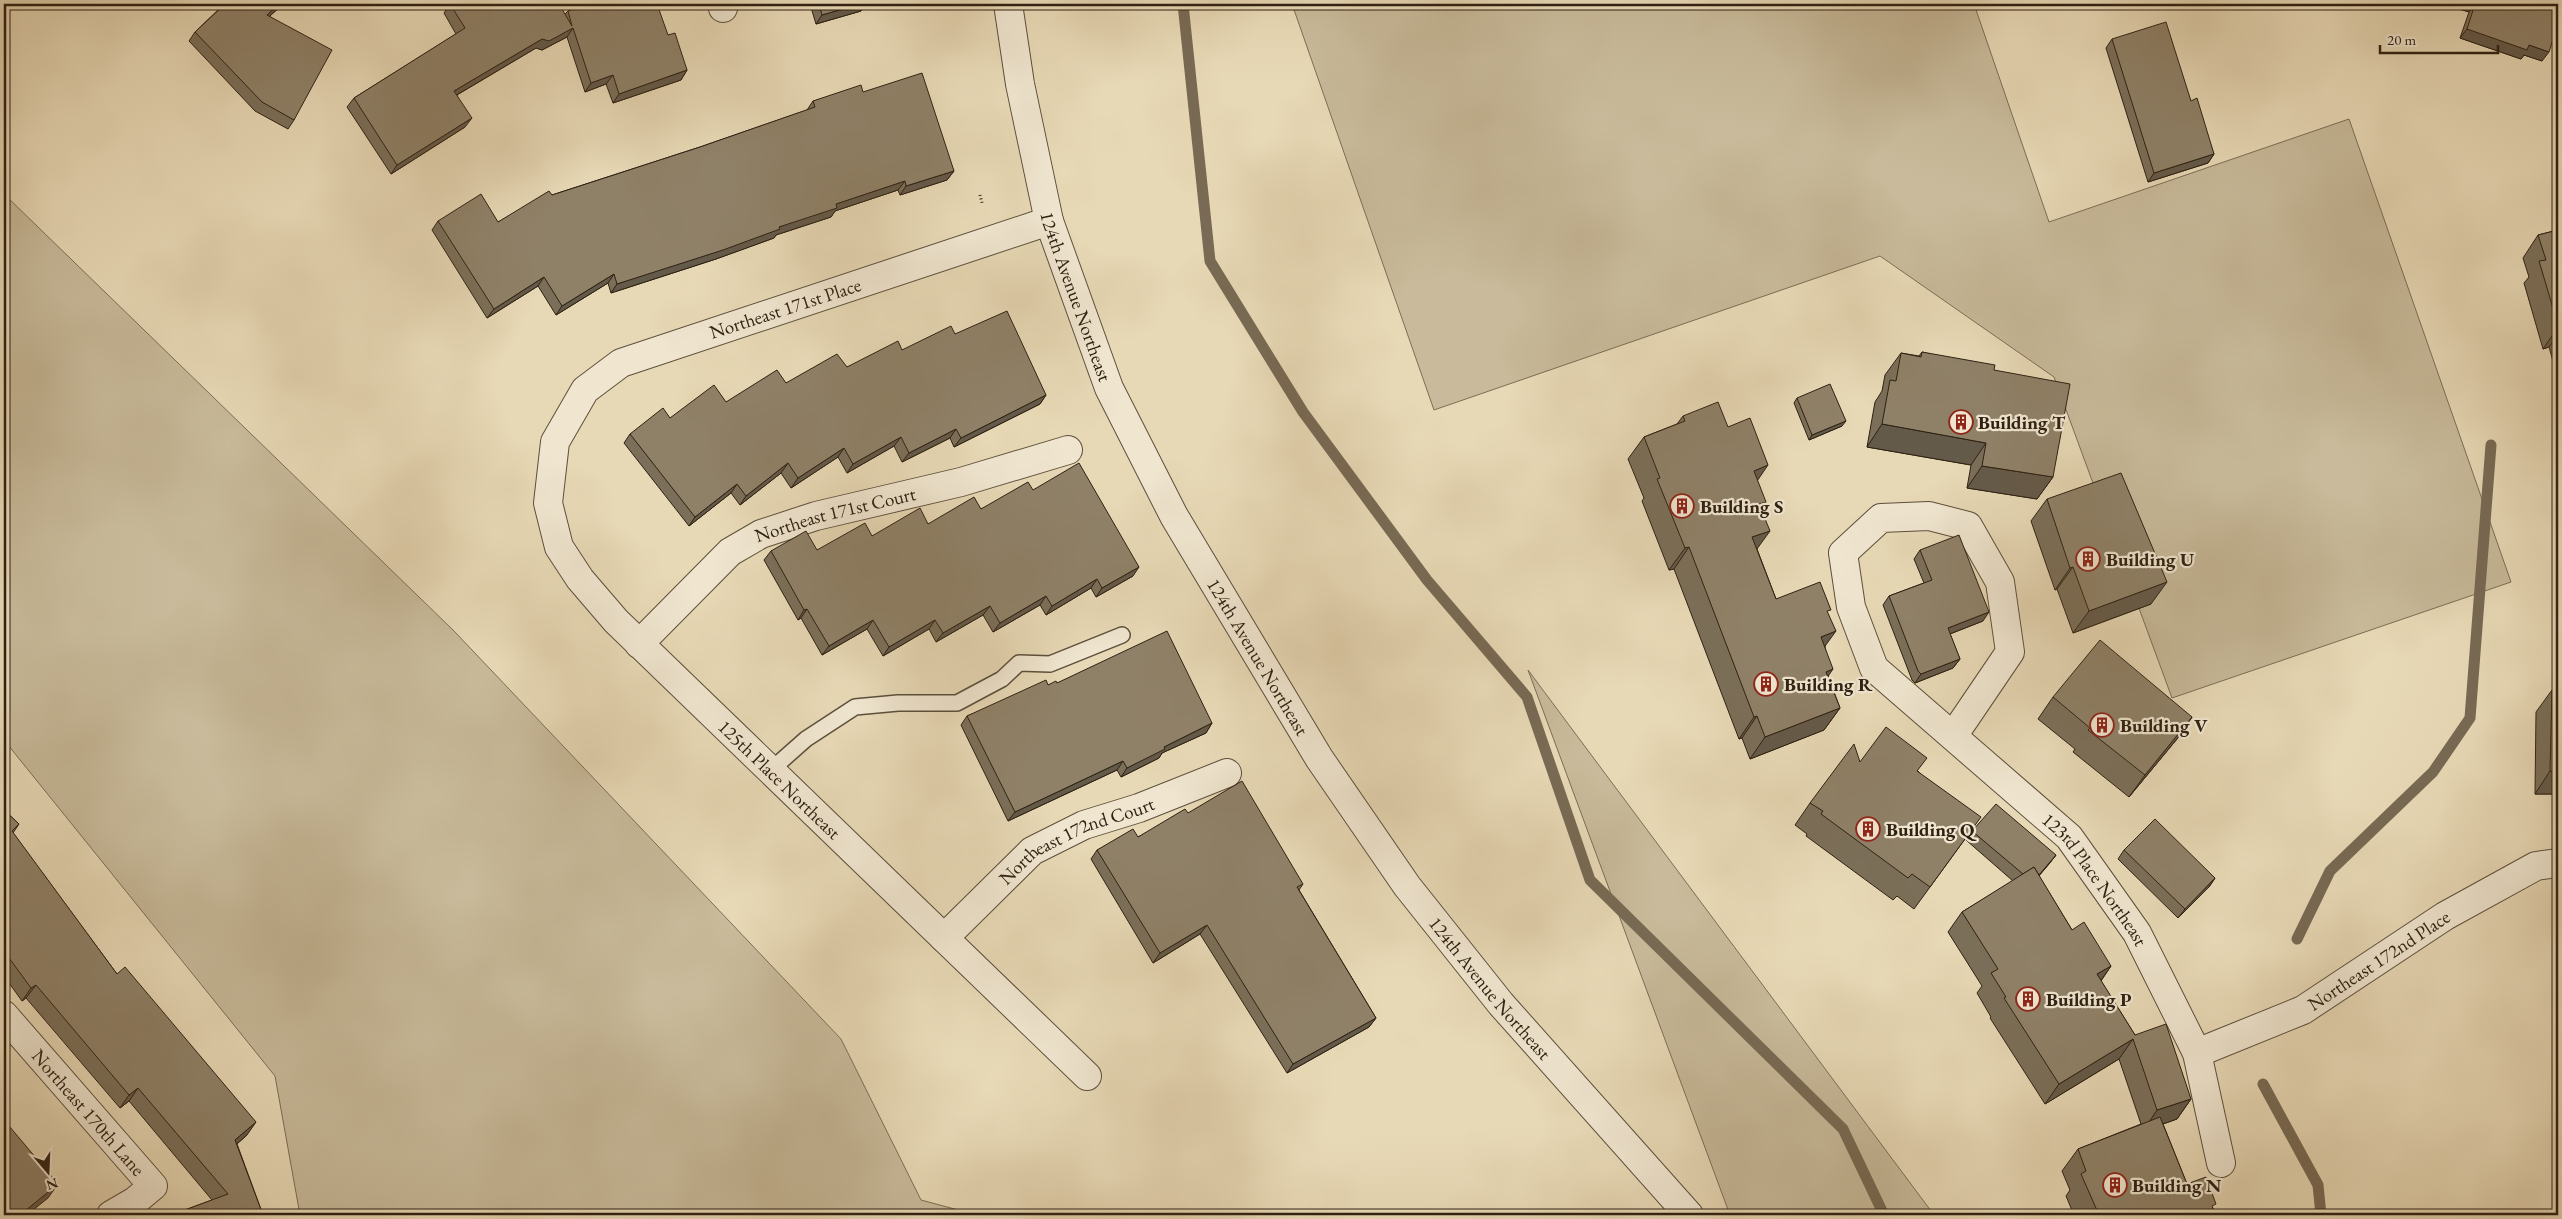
<svg xmlns="http://www.w3.org/2000/svg" width="2562" height="1219" font-family="'EB Garamond',serif">
<style>
.green{fill:#c8ba9a;stroke:#7b6e56}
.lines{fill:none;stroke-linecap:round;stroke-linejoin:round}
.stream{stroke:#786a54;stroke-width:11}
.service-casing{stroke:#5c4f3c;stroke-width:18}
.minor-casing{stroke:#5c4f3c;stroke-width:30}
.tertiary-casing{stroke:#5c4f3c;stroke-width:30}
.path{stroke:#2e2113;stroke-width:3;stroke-dasharray:1 2.5;stroke-linecap:butt}
.service{stroke:#f0e6d0;stroke-width:15}
.minor{stroke:#f0e6d0;stroke-width:28}
.tertiary{stroke:#f0e6d0;stroke-width:28}
.wall{fill:#7b6f59;stroke:#2e2113}
.shaded-wall{fill:#645a49;stroke:#2e2113}
.building{fill:#8f8168;stroke:#2e2113}
.labels{text-anchor:middle;stroke-width:4.5;stroke-linejoin:round;paint-order:stroke}
.street-label{font-size:19px;fill:#2e2113;stroke:#f0e6d0}
.poi-label{font-size:19px;font-weight:bold;fill:#2e2113;stroke:#f0e6d0;text-anchor:start}
</style>
<rect width="100%" height="100%" fill="#e8d9b6"/>
<filter id="stains"><feTurbulence type="fractalNoise" baseFrequency=".004" numOctaves="4"/><feColorMatrix values="0 0 0 0 .2 0 0 0 0 .09 0 0 0 0 .02 0 0 0 .5 -.17"/></filter>
<radialGradient id="worn" r=".72"><stop offset=".6" stop-color="#630" stop-opacity="0"/><stop offset="1" stop-color="#630" stop-opacity=".3"/></radialGradient>
<g class="green">
<path d="M1292,4H1974L2049,222L2349,119L2511,582L2172,698L2054,377L1880,256L1434,410Z"/>
<path d="M4,194L454,631L841,1039L921,1200L977,1215H300L275,1076L4,740Z"/>
<path d="M1528,670L1934,1215H1730Z"/>
</g>
<g class="lines">
<g class="stream">
<path d="M1183,4L1210,261L1303,412L1427,580L1527,697L1590,880L1843,1129L1884,1215"/>
<path d="M2297,939L2330,871L2433,772L2470,718L2491,445"/>
<path d="M2263,1084L2318,1185L2321,1215"/>
</g>
<g class="service-casing">
<path id="service" d="M771,770L806,739L855,707L898,703H957L1002,679L1019,663L1050,664L1122,635"/>
</g>
<g class="minor-casing">
<g id="minor">
<path d="M722,4L723,8"/>
<path id="s1" d="M1049,221L621,363L585,390L555,442L548,503L559,547L580,579L616,621L1087,1076"/>
<path id="s2" d="M639,644L730,552L761,534L816,516L961,482L1068,450"/>
<path id="s3" d="M1953,736L2010,652L2000,582L1968,526L1929,516L1881,518L1843,553L1851,607L1874,668L2069,837L2137,933L2197,1053L2221,1163"/>
<path id="s4" d="M944,938L1032,851L1084,825L1139,808L1227,773"/>
<path id="s5" d="M4,1015L153,1186L135,1201L111,1215"/>
<path id="s6" d="M2197,1053L2303,1010L2445,916L2536,866L2558,863"/>
</g>
</g>
<g class="tertiary-casing">
<g id="tertiary">
<path id="s7" d="M1008,4L1020,84L1049,221L1109,388L1174,516L1319,758L1407,886L1501,1004L1689,1215"/>
</g>
</g>
<path class="path" d="M980,195L982,203"/>
<use href="#service" class="service"/>
<use href="#minor" class="minor"/>
<use href="#tertiary" class="tertiary"/>
</g>
<g class="wall">
<path d="M216,4H283L270,16L294,120L288,129L255,111L189,41L195,32L220,8Z"/>
<path d="M450,4L565,14L568,11L668,35L687,70L681,80L613,103L606,84L585,92L567,37L542,50L536,48L457,95L465,127L391,174L347,107L354,98L456,34L444,13Z"/>
<path d="M810,4H865L861,11L816,24Z"/>
<path d="M2454,4H2553L2542,61L2524,55L2521,59L2460,38L2469,12L2453,7Z"/>
<path d="M2112,39L2191,101L2214,154L2208,163L2148,182L2106,48Z"/>
<path d="M863,92L954,171L947,180L900,195L898,190L835,211L831,217L776,235L774,238L716,259L611,293L608,283L556,315L538,286L487,318L432,230L438,221L498,222L552,195L700,147L807,110L813,101Z"/>
<path d="M2558,230V372H2556L2549,347L2543,349L2524,283L2529,277L2523,258L2538,235Z"/>
<path d="M955,334L1046,395L1040,404L954,447L950,438L902,462L894,446L847,473L838,457L791,488L781,473L740,505L731,493L689,526L624,443L630,434L670,418L726,402L786,383L847,367Z"/>
<path d="M1922,352L1994,370L2053,477L2037,499L1967,488L1971,465L1867,447L1875,402L1882,391L1885,375L1901,353L1919,356Z"/>
<path d="M1797,398L1842,426L1809,440L1794,403Z"/>
<path d="M1683,416L1728,427L1757,480L1761,509L1757,549L1776,599L1828,614L1825,646L1828,676L1840,708L1824,730L1750,759L1742,738L1739,739L1674,569L1669,570L1642,501L1644,498L1628,459L1644,437L1677,424Z"/>
<path d="M1033,490L1133,576L1096,597L1091,588L1046,615L1040,605L993,632L983,615L936,642L929,629L883,656L867,629L822,655L801,618L798,620L764,560L771,551L817,550L872,536L928,524L981,509Z"/>
<path d="M2047,499L2151,604L2073,633L2057,589L2055,590L2031,521Z"/>
<path d="M1920,550L1983,621L1950,634L1960,659L1953,668L1915,683L1912,680L1883,605L1889,596L1924,583L1914,559Z"/>
<path d="M1057,683L1212,723L1206,733L1162,753L1159,758L1121,777L1117,770L1008,821L961,725L967,716L1048,685Z"/>
<path d="M2552,690H2558V794H2535L2536,712Z"/>
<path d="M2053,697L2192,717L2177,739L2129,797L2073,752L2075,749L2038,719Z"/>
<path d="M1860,762L1918,771L1965,839L1914,909L1897,896L1893,900L1806,836L1807,834L1795,825L1810,803Z"/>
<path d="M4,810L19,824L13,833L117,974L247,1135L237,1144L263,1215H173L174,1214L212,1200L129,1101L120,1108L26,998L22,1001L4,976Z"/>
<path d="M1188,813L1303,884L1299,890L1376,1018L1369,1027L1287,1073L1200,934L1153,963L1091,859L1097,850L1138,837Z"/>
<path d="M1972,831L2056,855L2049,864L2039,876L2072,930L2111,966L2101,981L2135,1035L2191,1099L2177,1119L2163,1124L2187,1184L2213,1208L2216,1215H2074L2066,1196L2070,1190L2062,1171L2078,1149L2141,1124L2119,1059L2045,1104L1990,1018L1991,1017L1977,993L1982,986L1948,932L1962,912L2013,881L1966,840Z"/>
<path d="M2124,850L2215,878L2209,887L2178,918L2118,859Z"/>
</g>
<g class="shaded-wall">
<path d="M279,4H283L261,24L267,15Z"/>
<path d="M860,4H865L861,11L816,24L822,15Z"/>
<path d="M2455,4H2475L2469,12L2453,7Z"/>
<path d="M573,28L567,37L542,50L536,48L448,100L454,91L542,39Z"/>
<path d="M2467,29L2529,45L2549,52L2542,61L2524,55L2521,59L2460,38Z"/>
<path d="M687,70L681,80L613,103L619,94Z"/>
<path d="M613,75L606,84L585,92L591,83Z"/>
<path d="M472,118L465,127L391,174L397,165Z"/>
<path d="M2214,154L2208,163L2148,182L2154,173Z"/>
<path d="M954,171L947,180L900,195L906,186Z"/>
<path d="M905,181L898,190L835,211L831,217L776,235L774,238L716,259L611,293L617,284L779,227L836,204Z"/>
<path d="M614,274L608,283L556,315L562,306Z"/>
<path d="M544,277L538,286L487,318L494,309Z"/>
<path d="M2558,327V335L2549,347L2543,349Z"/>
<path d="M1046,395L1040,404L954,447L961,438Z"/>
<path d="M1846,421L1842,426L1809,440L1812,435Z"/>
<path d="M1882,424L1986,443L1971,465L1867,447Z"/>
<path d="M956,429L950,438L902,462L909,453Z"/>
<path d="M901,437L894,446L847,473L853,464Z"/>
<path d="M844,448L838,457L791,488L798,478Z"/>
<path d="M788,463L781,473L740,505L746,496Z"/>
<path d="M1768,465L1753,487L1754,471Z"/>
<path d="M1982,466L2053,477L2037,499L1967,488Z"/>
<path d="M737,484L731,493L689,526L695,517Z"/>
<path d="M1766,502L1751,524L1759,504Z"/>
<path d="M1770,531L1754,553L1752,537Z"/>
<path d="M1689,547L1674,569L1669,570L1685,548Z"/>
<path d="M1139,567L1133,576L1096,597L1102,588Z"/>
<path d="M2073,567L2057,589L2055,590L2070,568Z"/>
<path d="M1097,579L1091,588L1046,615L1052,606Z"/>
<path d="M2167,582L2151,604L2073,633L2089,611Z"/>
<path d="M1046,596L1040,605L993,632L1000,623Z"/>
<path d="M990,606L983,615L936,642L943,633Z"/>
<path d="M807,609L801,618L798,620L804,610Z"/>
<path d="M1989,612L1983,621L1942,637L1948,628Z"/>
<path d="M873,620L867,629L822,655L829,646Z"/>
<path d="M935,620L929,629L883,656L889,647Z"/>
<path d="M1836,631L1820,653L1821,637Z"/>
<path d="M1960,659L1953,668L1915,683L1921,674Z"/>
<path d="M1833,669L1818,691L1826,672Z"/>
<path d="M1840,708L1824,730L1750,759L1765,737Z"/>
<path d="M1757,716L1742,738L1739,739L1754,717Z"/>
<path d="M2192,717L2177,739L2129,797L2145,775Z"/>
<path d="M1212,723L1206,733L1162,753L1159,758L1121,777L1127,768L1164,747Z"/>
<path d="M1123,761L1117,770L1008,821L1015,812Z"/>
<path d="M2550,771L2558,772V794H2535Z"/>
<path d="M2056,855L2049,864L2025,891L2032,882Z"/>
<path d="M2215,878L2209,887L2178,918L2185,909Z"/>
<path d="M1207,925L1200,934L1153,963L1160,953Z"/>
<path d="M2111,966L2097,986V974Z"/>
<path d="M36,985L26,998L22,1001L31,988Z"/>
<path d="M1376,1018L1369,1027L1287,1073L1293,1064Z"/>
<path d="M2133,1039L2119,1059L2045,1104L2059,1084Z"/>
<path d="M138,1088L129,1101L120,1108L129,1095Z"/>
<path d="M2191,1099L2177,1119L2143,1131L2157,1110Z"/>
<path d="M256,1122L247,1135L226,1153L235,1140Z"/>
<path d="M58,1184L48,1198L27,1215H20Z"/>
</g>
<g class="building">
<path d="M225,4H279L267,15L332,50L294,120L262,102L195,32Z"/>
<path d="M450,4H559L572,26L568,11L589,4H657L668,35L675,33L687,70L619,94L613,75L591,83L573,28L549,41L542,39L454,91L472,118L397,165L354,98L465,28Z"/>
<path d="M819,4H860L822,15Z"/>
<path d="M2475,4H2553L2558,6V23L2549,52L2529,45L2527,50L2467,29Z"/>
<path d="M2166,22L2191,101L2197,98L2214,154L2154,173L2112,39Z"/>
<path d="M922,73L954,171L906,186L905,181L836,204L837,208L779,227L780,229L723,250L617,284L614,274L562,306L544,277L494,309L438,221L481,194L498,222L549,191L552,195L700,147L815,107L813,101L861,85L863,92Z"/>
<path d="M2558,230V325L2539,261L2546,260L2538,235Z"/>
<path d="M1007,311L1046,395L961,438L956,429L909,453L901,437L853,464L844,448L798,478L788,463L746,496L737,484L695,517L630,434L663,408L670,418L714,385L726,402L777,370L786,383L837,354L847,367L898,341L902,350L951,326L955,334Z"/>
<path d="M1922,352L1995,365L1994,370L2070,384L2053,477L1982,466L1986,443L1882,424L1890,380L1896,381L1901,353L1921,357Z"/>
<path d="M1830,384L1846,421L1812,435L1797,398Z"/>
<path d="M1718,402L1728,427L1750,418L1768,465L1754,471L1766,502L1759,504L1770,531L1752,537L1776,599L1820,582L1831,610L1827,611L1836,631L1821,637L1833,669L1826,672L1840,708L1765,737L1757,716L1754,717L1689,547L1685,548L1657,479L1660,478L1644,437L1685,421L1683,416Z"/>
<path d="M1079,463L1139,567L1102,588L1097,579L1052,606L1046,596L1000,623L990,606L943,633L935,620L889,647L873,620L829,646L807,609L804,610L771,551L806,531L817,550L865,523L872,536L920,508L928,524L974,497L981,509L1028,482L1033,490Z"/>
<path d="M2121,473L2167,582L2089,611L2073,567L2070,568L2047,499Z"/>
<path d="M1959,535L1989,612L1948,628L1960,659L1921,674L1918,671L1889,596L1932,580L1920,550Z"/>
<path d="M1167,631L1212,723L1164,747L1165,749L1127,768L1123,761L1015,812L967,716L1046,680L1048,685L1056,681L1057,683Z"/>
<path d="M2100,640L2192,717L2145,775L2088,730L2090,728L2053,697Z"/>
<path d="M2552,690H2558V772L2550,771Z"/>
<path d="M1886,727L1927,758L1917,771L1981,817L1930,887L1912,874L1908,878L1821,814L1823,811L1810,803L1854,744L1860,762Z"/>
<path d="M1242,781L1303,884L1297,887L1376,1018L1293,1064L1207,925L1160,953L1097,850L1133,829L1138,837L1185,809L1188,813Z"/>
<path d="M1996,804L2056,855L2039,875L2034,867L2023,874L1972,831Z"/>
<path d="M4,810L19,824L12,831L117,974L125,967L256,1122L235,1140L263,1215H175L174,1214L228,1194L138,1088L129,1095L36,985L31,988L4,951Z"/>
<path d="M2155,819L2215,878L2185,909L2124,850Z"/>
<path d="M2034,867L2072,930L2084,922L2111,966L2097,974L2135,1035L2166,1024L2191,1099L2157,1110L2133,1039L2059,1084L2004,998L2006,997L1991,973L1998,969L1962,912Z"/>
<path d="M2160,1117L2187,1184L2206,1177L2216,1204L2212,1206L2216,1215H2099L2081,1174L2086,1171L2078,1149Z"/>
<path d="M4,1120L58,1184L20,1215H4Z"/>
</g>
<defs>
<g id="building-ring" transform="scale(1.25)"><circle r="9.5" fill="#f0e6d0" stroke="#8f2418" stroke-width="1.5"/><path d="M-4-6H4V6H1V3H-1V6H-4ZM-2.5-4.3h1.7v1.8h-1.7ZM.8-4.3h1.7v1.8H.8ZM-2.5-1h1.7V.8h-1.7ZM.8-1h1.7V.8H.8Z" fill="#8f2418"/></g>
</defs>
<g fill-rule="evenodd">
<use href="#building-ring" x="1961" y="422"/>
<use href="#building-ring" x="1682" y="506"/>
<use href="#building-ring" x="2088" y="559"/>
<use href="#building-ring" x="1766" y="684"/>
<use href="#building-ring" x="2102" y="725"/>
<use href="#building-ring" x="1868" y="829"/>
<use href="#building-ring" x="2028" y="999"/>
<use href="#building-ring" x="2115" y="1185"/>
</g>
<g class="labels">
<g class="street-label">
<text dy="7" stroke="none"><textPath href="#s7" startOffset="301">124th Avenue Northeast</textPath></text>
<text transform="translate(785 308) rotate(-18)" y="7">Northeast 171st Place</text>
<text dy="7" stroke="none"><textPath href="#s2" startOffset="242">Northeast 171st Court</textPath></text>
<text dy="7" stroke="none"><textPath href="#s7" startOffset="706">124th Avenue Northeast</textPath></text>
<text dy="7" stroke="none"><textPath href="#s1" startOffset="984">125th Place Northeast</textPath></text>
<text dy="7" stroke="none"><textPath href="#s4" startOffset="168">Northeast 172nd Court</textPath></text>
<text dy="7" stroke="none"><textPath href="#s3" startOffset="804">123rd Place Northeast</textPath></text>
<text dy="7" stroke="none"><textPath href="#s6" startOffset="205">Northeast 172nd Place</textPath></text>
<text dy="7" stroke="none"><textPath href="#s7" startOffset="1111">124th Avenue Northeast</textPath></text>
<text dy="7" stroke="none"><textPath href="#s5" startOffset="129">Northeast 170th Lane</textPath></text>
</g>
<g class="poi-label">
<text x="1978" y="429">Building T</text>
<text x="1700" y="513">Building S</text>
<text x="2106" y="566">Building U</text>
<text x="1784" y="691">Building R</text>
<text x="2120" y="732">Building V</text>
<text x="1886" y="836">Building Q</text>
<text x="2046" y="1006">Building P</text>
<text x="2132" y="1192">Building N</text>
</g>
</g>
<rect width="2562" height="1219" fill="none" stroke="#e8d9b6" stroke-width="20"/>
<rect x="5" y="5" width="2552" height="1209" fill="none" stroke="#2e2113" stroke-width="2.5"/>
<rect x="10" y="10" width="2542" height="1199" fill="none" stroke="#2e2113"/>
<g transform="translate(48 1172) rotate(161)" stroke="#f0e6d0" stroke-width="4" paint-order="stroke">
<path d="M0-4L9 19L0 12L-9 19Z" fill="#2e2113"/>
<text y="-8" font-size="14" font-weight="bold" text-anchor="middle" fill="#2e2113">N</text>
</g>
<path d="M2380 45v8h118v-8" fill="none" stroke="#2e2113" stroke-width="2.5"/>
<text x="2387" y="45" font-size="15" fill="#2e2113" stroke="#f0e6d0" stroke-width="4" paint-order="stroke">20 m</text>
<rect width="100%" height="100%" filter="url(#stains)"/>
<rect width="100%" height="100%" fill="url(#worn)"/>
</svg>
